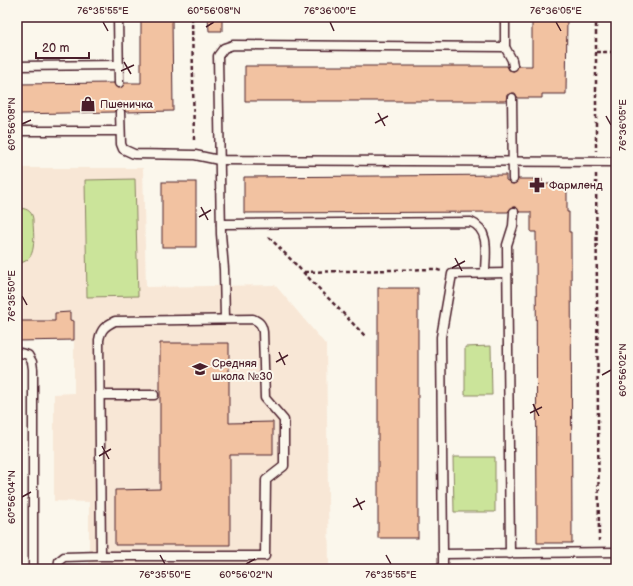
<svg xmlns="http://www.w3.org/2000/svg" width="633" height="586" font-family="'Balsamiq Sans',sans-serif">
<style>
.built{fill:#f8e7d6}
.green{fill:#cbe49a;stroke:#8a8262}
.building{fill:#f2c2a1;stroke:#4a1f2b}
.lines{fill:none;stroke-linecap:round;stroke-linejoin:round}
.service-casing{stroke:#4a1f2b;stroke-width:11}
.path{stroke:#4a1f2b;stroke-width:2.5;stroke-dasharray:4 3;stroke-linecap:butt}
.service{stroke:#fbf7ec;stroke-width:8}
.ticks{fill:none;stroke:#4a1f2b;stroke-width:1.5}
.labels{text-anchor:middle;stroke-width:4;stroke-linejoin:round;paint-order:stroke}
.poi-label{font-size:11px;fill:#4a1f2b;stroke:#fbf7ec;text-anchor:start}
.neatline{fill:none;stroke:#4a1f2b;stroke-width:1.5}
.ticks-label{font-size:10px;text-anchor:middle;fill:#4a1f2b}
</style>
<rect width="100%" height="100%" fill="#fbf7ec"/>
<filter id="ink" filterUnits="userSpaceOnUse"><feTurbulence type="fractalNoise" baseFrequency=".025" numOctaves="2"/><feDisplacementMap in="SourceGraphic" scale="8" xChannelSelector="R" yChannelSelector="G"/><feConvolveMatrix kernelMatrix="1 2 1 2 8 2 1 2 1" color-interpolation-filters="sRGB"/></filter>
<g filter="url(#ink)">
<path class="built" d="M17,168H143L146,287L275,285L326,345L329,569H89V502L54,501V394L74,393V321L70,320V312L55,313V321H17Z"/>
<g class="green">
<path d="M270,17H392V19Z"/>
<path d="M135,179L138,296L87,297L85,180Z"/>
<path d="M17,208C25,208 32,210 33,219C33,235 39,263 17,263Z"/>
<path d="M491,346L492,395H465V347Z"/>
<path d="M453,457H495V512H454Z"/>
</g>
<g class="building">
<path d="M141,17H172L173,111L126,112L124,109L120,107L117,108L114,112L17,114V84L114,83L119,88L122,87L124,83H141Z"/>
<path d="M208,17H222V31H209Z"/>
<path d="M532,17H567L566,94H542V98H518L515,93H512L507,95L506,101H245V66H507L509,70L514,71L518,66H532Z"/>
<path d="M506,175V180L513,184L516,183L518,179H542V184H567V212H569V232H571L572,543H537L536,232H531V212H519L517,208L514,207L510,209L508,212L244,213V177Z"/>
<rect x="162" y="182" width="34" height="65"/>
<rect x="378" y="288" width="40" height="250"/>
<path d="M70,312V320L74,321V340L17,341V321H55V313Z"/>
<path d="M160,343H229V423L273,422V455H230V545H115V490L160,489Z"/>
</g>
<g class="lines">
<g class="service-casing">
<g id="service">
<path d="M118,17L119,83"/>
<path d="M505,17V47L512,60L513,66"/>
<path d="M17,66L119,65"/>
<path d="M512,98L513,179"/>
<path d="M120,112L121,144L123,149L134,154L195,155L219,160L616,162"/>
<path d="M17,131H120"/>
<path d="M221,224L471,222C491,230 485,256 485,273"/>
<path d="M225,319L224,269L221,234L218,56L224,48L233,45L505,47"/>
<path d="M17,352L28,355L32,362L33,369V569"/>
<path d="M100,395H154"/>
<path d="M443,554L441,337L452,274L507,273"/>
<path d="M510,554L507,245L513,226L514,212"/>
<path d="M58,569L59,561L64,557L101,556L99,340C101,329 105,326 115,321L253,319C260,322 262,325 263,332L265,398L284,420V466L266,480L265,556H101"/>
<path d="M432,569H443"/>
<path d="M443,569V554L616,552"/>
</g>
</g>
<g class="path">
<path d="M192,17L194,142"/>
<path d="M596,17V151"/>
<path d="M596,52H616"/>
<path d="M596,174L599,541"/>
<path d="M269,237L366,337"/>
<path d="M304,272L434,269L441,271"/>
</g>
<use href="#service" class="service"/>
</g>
</g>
<path class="ticks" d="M103,22L108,31M330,22L334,31M556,22L561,31M206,27L214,22M124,62L131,74M121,71L134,65M378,113L385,126M606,116L611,125M375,123L388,116M22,124L31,120M201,207L208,220M199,217L211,210M455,258L462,271M452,268L465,261M22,296L27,305M279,352L285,365M276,362L288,355M602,375L611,370M533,404L539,416M530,413L542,407M102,446L109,459M99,456L111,449M22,497L31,492M356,498L362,510M353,507L365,501M160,555L165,564M386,555L391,564M246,564L255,559"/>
<defs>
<g id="shop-bare" transform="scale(1.2)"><path d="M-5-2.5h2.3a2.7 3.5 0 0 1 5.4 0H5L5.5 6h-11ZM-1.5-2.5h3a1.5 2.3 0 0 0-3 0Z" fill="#4a1f2b" stroke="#fbf7ec" stroke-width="2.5" paint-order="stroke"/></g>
<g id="pharmacy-bare" transform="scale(1.2)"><path d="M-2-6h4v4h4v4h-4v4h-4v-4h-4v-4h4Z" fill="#4a1f2b" stroke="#fbf7ec" stroke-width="2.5" paint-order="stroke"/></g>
<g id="school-bare" transform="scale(1.2)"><path d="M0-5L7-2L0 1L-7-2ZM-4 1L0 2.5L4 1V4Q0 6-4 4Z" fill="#4a1f2b" stroke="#fbf7ec" stroke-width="2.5" paint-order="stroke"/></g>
</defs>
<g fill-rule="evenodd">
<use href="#shop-bare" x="88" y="104"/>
<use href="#pharmacy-bare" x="537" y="185"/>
<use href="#school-bare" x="200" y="369"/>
</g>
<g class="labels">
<g class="poi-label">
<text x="100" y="108">Пшеничка</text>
<text x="549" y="189">Фармленд</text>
<text x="212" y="367">Средняя<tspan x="212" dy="13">школа №30</tspan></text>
</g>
</g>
<rect width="633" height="586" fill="none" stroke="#fbf7ec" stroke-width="44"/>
<path d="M36 52v6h53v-6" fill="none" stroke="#4a1f2b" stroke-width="2"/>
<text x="42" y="52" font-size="12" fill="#4a1f2b" stroke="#fbf7ec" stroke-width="3" paint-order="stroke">20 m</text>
<rect x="22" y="22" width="589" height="542" class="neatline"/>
<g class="ticks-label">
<text x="103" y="14">76°35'55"E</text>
<text x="214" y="14">60°56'08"N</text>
<text x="330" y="14">76°36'00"E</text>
<text x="556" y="14">76°36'05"E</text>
<text transform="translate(11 124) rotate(-90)" y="4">60°56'08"N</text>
<text transform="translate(622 125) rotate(-90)" y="4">76°36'05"E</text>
<text transform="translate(11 296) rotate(-90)" y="4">76°35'50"E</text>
<text transform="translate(622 370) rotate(-90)" y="4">60°56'02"N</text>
<text transform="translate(11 497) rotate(-90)" y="4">60°56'04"N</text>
<text x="165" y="578">76°35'50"E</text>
<text x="246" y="578">60°56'02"N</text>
<text x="391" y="578">76°35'55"E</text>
</g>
</svg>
